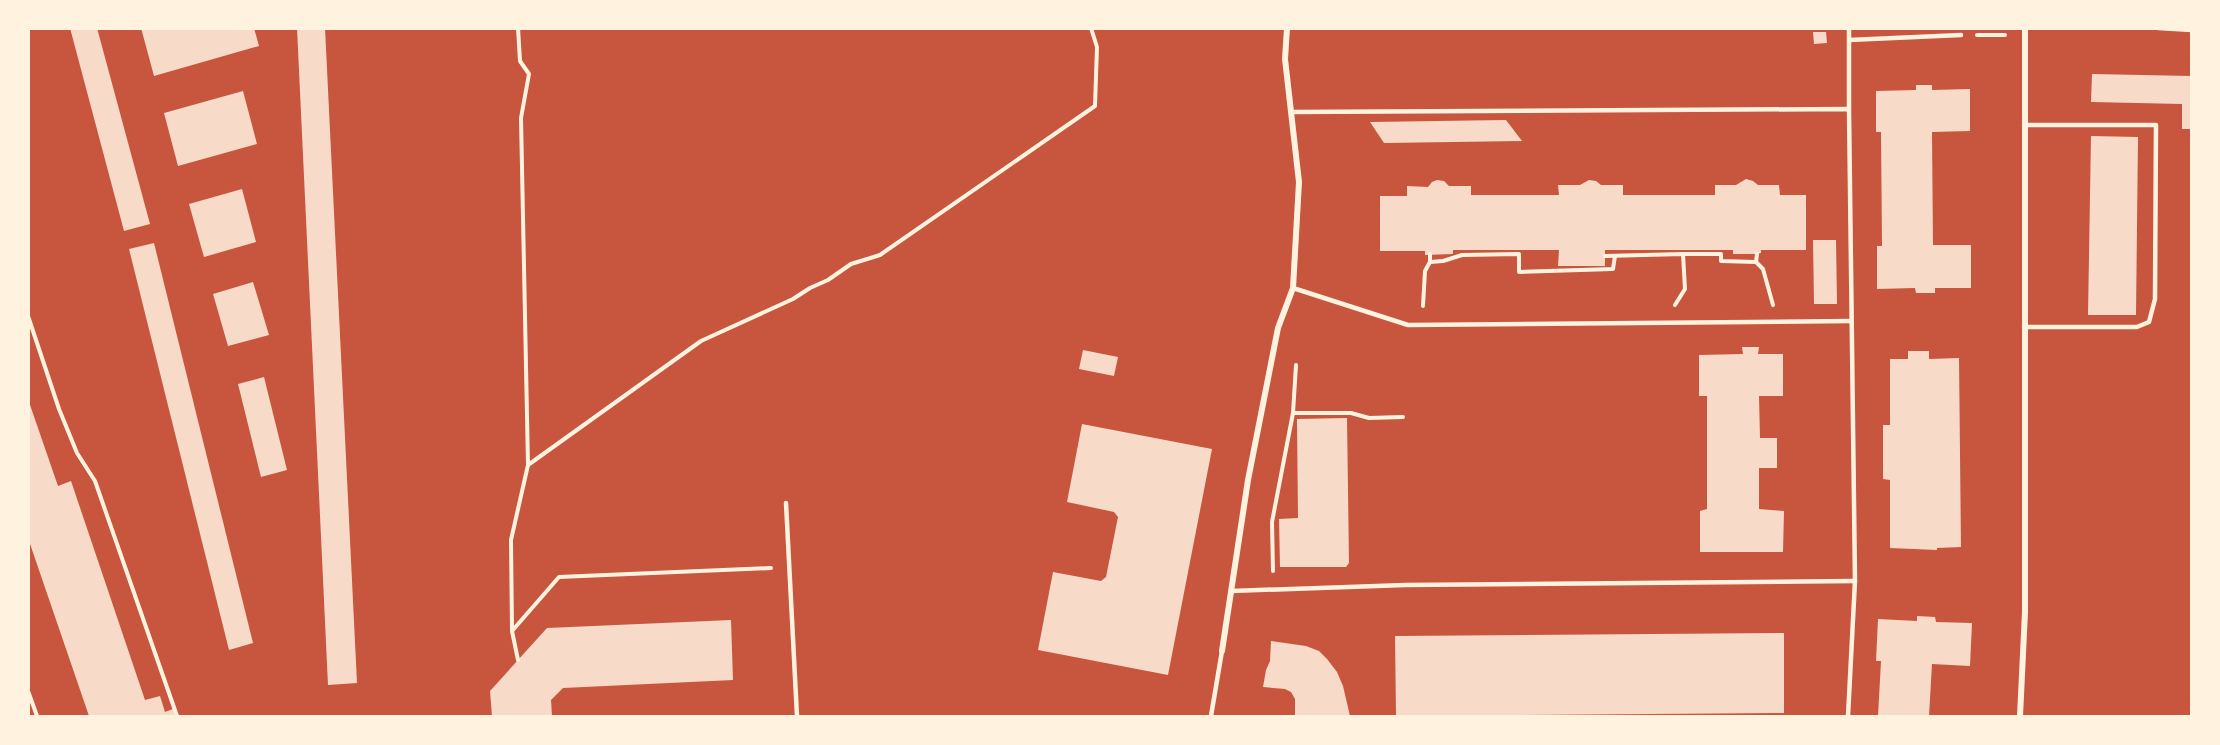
<svg xmlns="http://www.w3.org/2000/svg" width="2220" height="745" font-family="'PT Sans Narrow',sans-serif">
<style>
.building{fill:#f7dbc8}
.lines{fill:none;stroke-linecap:round;stroke-linejoin:round}
.path{stroke:#fff3e0;stroke-width:4}
.service{stroke:#fff3e0;stroke-width:4.5}
.minor{stroke:#fff3e0;stroke-width:6}
</style>
<rect width="100%" height="100%" fill="#c8553d"/>
<g class="building">
<path d="M70,28H97L150,224L124,231Z"/>
<path d="M141,28H254L259,46L154,76Z"/>
<path d="M297,28H325L357,683L328,685Z"/>
<path d="M1813,32H1826L1827,43L1814,44Z"/>
<path d="M2092,74L2192,76V129H2182V104L2091,102Z"/>
<path d="M1916,85H1932V90L1970,89V131L1932,132L1933,245H1971V288H1935V293H1916L1915,288L1877,289V246H1882L1881,132H1876V91L1916,90Z"/>
<path d="M243,91L257,144L178,166L164,113Z"/>
<path d="M1506,120L1522,141L1384,143L1370,122Z"/>
<path d="M2091,136L2138,137L2136,315H2088Z"/>
<path d="M1746,179L1753,181L1758,185H1779L1780,195H1806V250H1761V253L1757,254H1733V250H1605V266H1558L1559,250H1453V254L1425,255V251H1380V196H1407V186L1428,187L1432,182L1437,180L1444,181L1449,186H1471V195H1559L1558,185H1580L1589,180L1596,181L1601,185H1623V195H1715V185H1736Z"/>
<path d="M242,189L256,242L204,257L189,204Z"/>
<path d="M1813,240H1836L1837,304H1814Z"/>
<path d="M154,243L253,643L229,650L129,249Z"/>
<path d="M253,282L269,335L228,346L213,294Z"/>
<path d="M1742,347H1759L1758,354H1783V396H1759L1760,438H1777V468H1759V509L1784,511L1783,552H1700V511L1707,509V396H1699V355L1743,354Z"/>
<path d="M1083,350L1118,357L1114,376L1079,369Z"/>
<path d="M1908,351H1929V359L1959,358L1961,547L1937,548V550L1890,548V480L1883,479V425H1890V359H1908Z"/>
<path d="M264,377L287,470L261,477L238,384Z"/>
<path d="M29,402L58,486L71,481L145,700L160,696L165,712L173,709L176,716H104L103,715L89,716L28,538Z"/>
<path d="M1347,418L1349,563L1346,567H1280L1279,519L1298,518L1297,419Z"/>
<path d="M1082,424L1212,449L1168,675L1038,650L1053,572L1101,581L1106,577L1118,517L1114,512L1067,502Z"/>
<path d="M1917,616L1935,617L1936,622L1972,623L1970,666L1932,664L1929,716H1878L1881,661H1876L1878,619L1917,621Z"/>
<path d="M731,620L733,680L563,688L551,700L552,716H492L490,691L547,628Z"/>
<path d="M1784,633V713L1396,716L1395,636Z"/>
<path d="M1271,641L1306,646L1319,651L1327,659L1337,672L1343,686L1350,716H1295V699L1291,692L1285,689L1263,687L1266,670L1270,661Z"/>
</g>
<g class="lines">
<g class="path">
<path d="M518,28L520,61L529,74L521,118L528,465"/>
<path d="M1977,35H2005"/>
<path d="M1683,254H1721V261L1756,262L1763,269L1773,305"/>
<path d="M1605,256L1683,254L1685,289L1675,305"/>
<path d="M1430,262L1443,261L1462,255L1519,254V272L1613,269L1615,256"/>
<path d="M1756,262L1757,254"/>
<path d="M1423,306L1425,271L1430,262V254"/>
<path d="M28,316L59,409L77,453L95,481L177,716"/>
<path d="M1293,413H1351L1369,418L1403,417"/>
<path d="M771,568L559,577L512,631L511,540L528,465L701,341L793,299L810,288L828,280L851,264L880,255L1095,106L1097,47L1091,28"/>
<path d="M1273,571L1272,522L1293,413L1296,365"/>
<path d="M512,631L518,660"/>
<path d="M28,691L37,716"/>
</g>
<g class="service">
<path d="M1849,28V109"/>
<path d="M2158,28L2192,30"/>
<path d="M1849,40L1961,35"/>
<path d="M1291,112L1849,109L1855,581L1848,716"/>
<path d="M1293,288L1408,325L1851,321"/>
<path d="M2024,327H2137L2149,322L2155,299L2156,125H2024"/>
<path d="M786,503L797,716"/>
<path d="M1231,591L1405,585L1855,581"/>
<path d="M1211,716L1222,651"/>
</g>
<g class="minor">
<path d="M1222,651L1248,480L1278,328L1293,288L1299,182L1285,59L1287,28"/>
<path d="M2020,716L2025,612V28"/>
</g>
</g>
<rect width="2220" height="745" fill="none" stroke="#fff3e0" stroke-width="60"/>
</svg>
